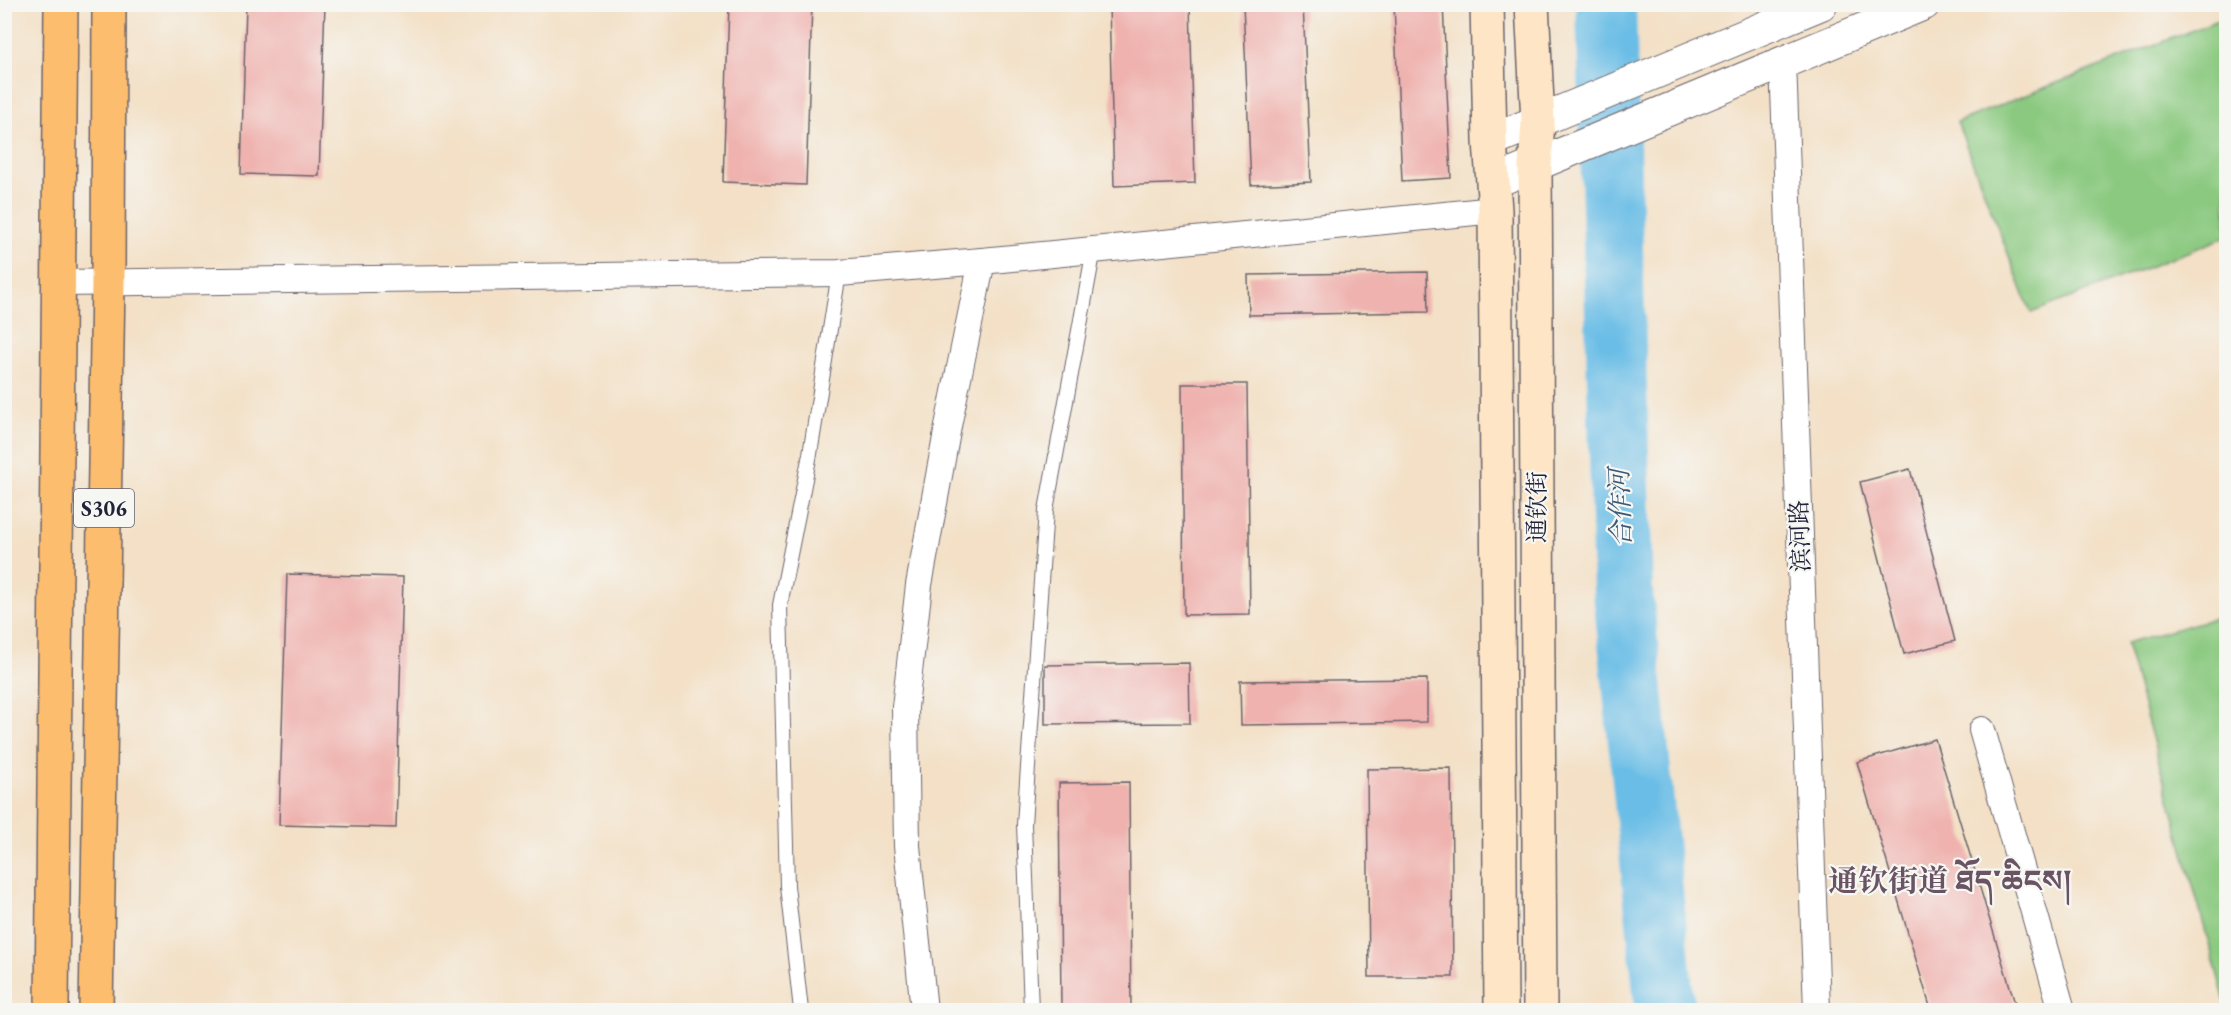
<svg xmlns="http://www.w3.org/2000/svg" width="2231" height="1015" font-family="'EB Garamond','Noto Serif SC','Noto Serif Tibetan',serif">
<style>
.green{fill:#8bc980;stroke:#56765e;stroke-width:1.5}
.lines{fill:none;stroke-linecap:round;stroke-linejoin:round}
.river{stroke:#6abde6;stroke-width:60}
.building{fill:#efb2af}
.service-casing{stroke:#6b646c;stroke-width:16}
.minor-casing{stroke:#6b646c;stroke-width:28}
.tertiary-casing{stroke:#6b646c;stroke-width:34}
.secondary-casing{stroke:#6b646c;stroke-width:36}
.primary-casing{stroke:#6b646c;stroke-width:36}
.service{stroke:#fff;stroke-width:14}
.minor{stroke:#fff;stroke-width:26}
.tertiary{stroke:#fff;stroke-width:32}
.secondary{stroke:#fee5c5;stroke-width:33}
.primary{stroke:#fcbd6e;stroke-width:33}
.labels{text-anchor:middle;stroke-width:4.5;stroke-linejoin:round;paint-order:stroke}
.shield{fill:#f6f6f2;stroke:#626272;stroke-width:1.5}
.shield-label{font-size:22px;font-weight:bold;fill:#22223b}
.street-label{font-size:24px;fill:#22223b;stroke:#f6f6f2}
.water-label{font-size:26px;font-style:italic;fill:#3b5877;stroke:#f6f6f2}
.district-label{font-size:30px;font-weight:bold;fill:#6a5464;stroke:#f6f6f2}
</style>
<rect width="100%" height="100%" fill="#f6f6f2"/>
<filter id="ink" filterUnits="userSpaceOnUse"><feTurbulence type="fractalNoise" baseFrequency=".0167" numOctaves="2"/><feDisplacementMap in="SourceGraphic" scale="12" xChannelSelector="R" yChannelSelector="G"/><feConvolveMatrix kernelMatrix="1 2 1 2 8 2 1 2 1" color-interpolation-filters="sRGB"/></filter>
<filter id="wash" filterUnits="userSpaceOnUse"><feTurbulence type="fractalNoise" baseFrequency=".008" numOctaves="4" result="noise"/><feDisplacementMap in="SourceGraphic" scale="24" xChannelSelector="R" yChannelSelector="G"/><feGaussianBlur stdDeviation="1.35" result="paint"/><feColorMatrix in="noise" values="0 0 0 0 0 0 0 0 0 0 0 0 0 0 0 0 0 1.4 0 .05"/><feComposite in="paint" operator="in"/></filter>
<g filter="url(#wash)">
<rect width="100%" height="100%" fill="#f3e0c6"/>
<g class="green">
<path d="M2226,17V237L2031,313L1957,122Z"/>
<path d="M2226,615V1005L2126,643Z"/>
</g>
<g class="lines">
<path class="river" d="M1606,4L1623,592L1665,1010"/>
</g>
<g id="blocks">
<g class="building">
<path d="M246,4H325L319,176L241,174Z"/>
<path d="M729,4H812L806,185L723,182Z"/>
<path d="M1243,4H1303L1311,182L1251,185Z"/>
<path d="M1394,4H1443L1451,178L1402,181Z"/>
<path d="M1109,5H1190L1195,183L1114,186Z"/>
<path d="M1427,272L1428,312L1249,315L1248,275Z"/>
<path d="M1182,384H1247L1250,614L1184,615Z"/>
<path d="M1910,469L1955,641L1904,654L1860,482Z"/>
<path d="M287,574L403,577L396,828L279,825Z"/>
<path d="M1189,663L1190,723L1045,724V665Z"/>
<path d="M1427,679V722L1241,725L1240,681Z"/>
<path d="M1935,739L2017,1010H1931L1857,762Z"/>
<path d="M1451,768L1453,977H1369L1367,769Z"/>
<path d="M1129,782L1131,1008H1061L1059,783Z"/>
</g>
</g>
</g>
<g filter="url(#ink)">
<use href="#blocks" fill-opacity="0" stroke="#6b646c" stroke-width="1.5"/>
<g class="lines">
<g class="service-casing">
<g id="service">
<path d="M801,1010L787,886L780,605L810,454L839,273"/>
<path d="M1031,1010L1024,824L1046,510L1094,249"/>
</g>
</g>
<g class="minor-casing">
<g id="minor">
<path d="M1783,61L1817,1010"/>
<path d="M60,283L839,273L982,261"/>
<path d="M1982,730L2062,1010"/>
<path d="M924,1010L907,846L905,707L919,585L949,421L982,261L1495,210"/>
</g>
</g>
<g class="tertiary-casing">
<g id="tertiary">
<path d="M1490,141L1821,4"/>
<path d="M1494,182L1924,4"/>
</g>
</g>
<g class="secondary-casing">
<g id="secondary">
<path d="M1487,4L1490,141L1495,210L1501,1010"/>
<path d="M1532,4L1538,122L1535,165L1540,1010"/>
</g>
</g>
<g class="primary-casing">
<g id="primary">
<path d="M52,1010L61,4"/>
<path d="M96,1010L108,282L109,4"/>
</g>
</g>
<use href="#service" class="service"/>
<use href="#minor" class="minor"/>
<use href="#tertiary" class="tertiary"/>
<use href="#secondary" class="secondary"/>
<use href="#primary" class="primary"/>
</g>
</g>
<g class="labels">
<rect class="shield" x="74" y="489" width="60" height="38" rx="4.5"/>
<g class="shield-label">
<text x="104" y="516">S306</text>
</g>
<g class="street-label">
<text transform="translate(1537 507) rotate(-90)" y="8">通钦街</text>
<text transform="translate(1800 536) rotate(-92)" y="8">滨河路</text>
</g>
<g class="water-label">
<text transform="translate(1620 508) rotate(-92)" y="9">合作河</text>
</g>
<g class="district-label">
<text x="1950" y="891">通钦街道 ཐོད་ཆིངས།</text>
</g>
</g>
<rect width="2231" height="1015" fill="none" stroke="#f6f6f2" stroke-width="24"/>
</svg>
